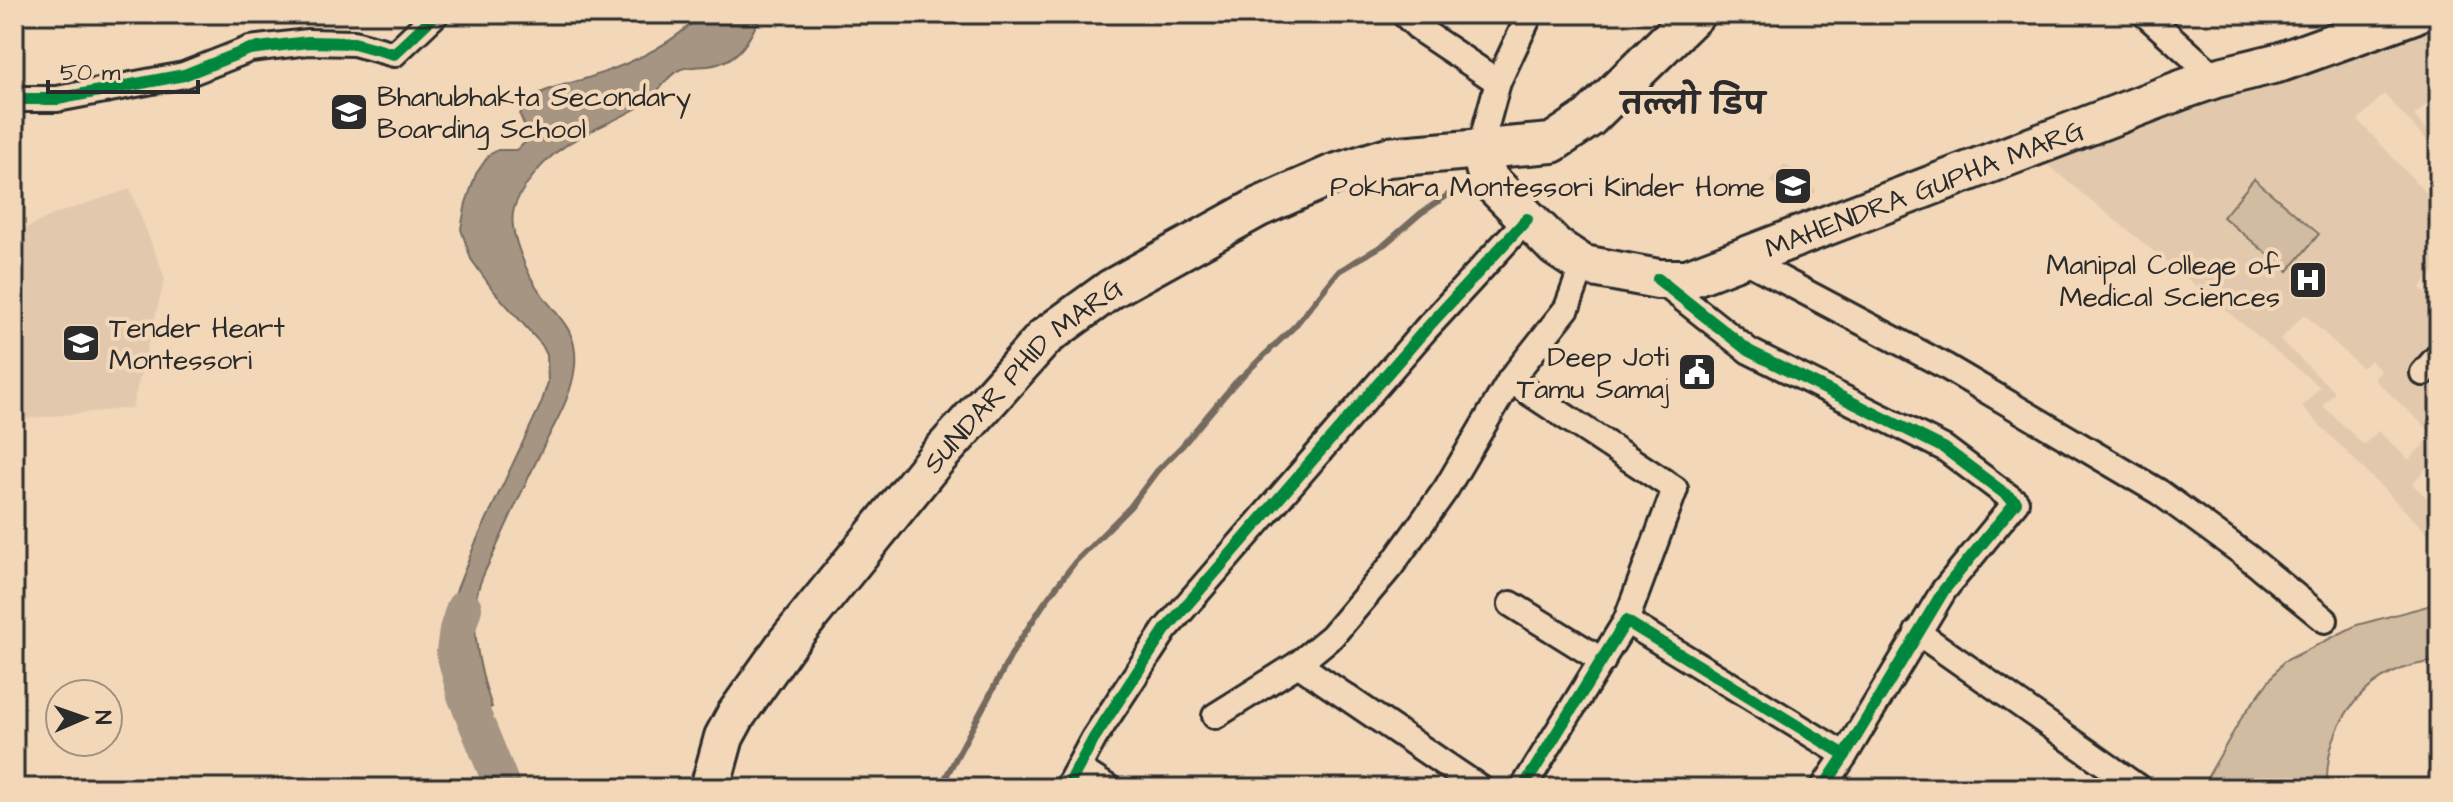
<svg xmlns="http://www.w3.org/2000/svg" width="2453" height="802" font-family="'Architects Daughter','Playpen Sans Deva',sans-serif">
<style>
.built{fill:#e2c9ad;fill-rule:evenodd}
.green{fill:#d1bba1;stroke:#7e7366;stroke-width:2}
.water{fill:#a59582;stroke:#746b5f;stroke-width:2}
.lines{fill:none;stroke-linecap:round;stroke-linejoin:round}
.stream{stroke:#746b5f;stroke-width:6}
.river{stroke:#a59582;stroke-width:36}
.street-casing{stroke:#2b2b2b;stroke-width:30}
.primary-casing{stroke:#2b2b2b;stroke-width:44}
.street{stroke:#f2d7b9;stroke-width:24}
.primary{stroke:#f2d7b9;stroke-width:38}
.cycleway-casing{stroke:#f2d7b9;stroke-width:17}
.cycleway{stroke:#00873e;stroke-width:12}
.labels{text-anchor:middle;stroke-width:8;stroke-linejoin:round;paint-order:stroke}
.poi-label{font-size:28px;fill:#2b2b2b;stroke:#f2d7b9;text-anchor:end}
.street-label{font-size:28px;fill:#2b2b2b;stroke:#f2d7b9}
.neighbourhood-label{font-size:30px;font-weight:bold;fill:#2b2b2b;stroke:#f2d7b9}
</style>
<rect width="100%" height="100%" fill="#f2d7b9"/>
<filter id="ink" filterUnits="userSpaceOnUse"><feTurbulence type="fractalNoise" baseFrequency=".0125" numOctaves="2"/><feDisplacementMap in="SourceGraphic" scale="16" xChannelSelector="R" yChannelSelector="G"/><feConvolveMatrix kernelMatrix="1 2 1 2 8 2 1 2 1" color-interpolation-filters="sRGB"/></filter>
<g filter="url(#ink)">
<g class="built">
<path d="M2439,16V99L2435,96L2414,116L2430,133L2439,125V154L2384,94L2358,120L2426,193L2439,181V270L2437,269L2420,288L2439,305V454L2433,461L2439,470L2431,463L2412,484L2439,509V545L2302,407L2320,387L2044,162L2121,127L2389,39ZM2304,314L2362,368L2370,360L2381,371L2374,379L2433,434L2409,460L2378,431L2364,445L2323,406L2335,392L2280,340Z"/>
<path d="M1785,164L1816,191L1801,208L1770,181Z"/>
<path d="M130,189L165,278L132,408L14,420V234L55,214Z"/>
</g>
<g class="green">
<path d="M2254,179L2319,234L2288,271L2223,217Z"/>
<path d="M2439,603V661C2370,666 2324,719 2327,788H2197L2207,778L2242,717L2283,662L2357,625Z"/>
</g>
<path class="water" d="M701,14H761C750,40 739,62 708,66C699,67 687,66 679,70C664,77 658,96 644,104C604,129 563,136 533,176C525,186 515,200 513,213C509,233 528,276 540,292C559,319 578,329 575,366C572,395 557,420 544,445C527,481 509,518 493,555C486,569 478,584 476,600C472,637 480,673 492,707L477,714L448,636L446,624L453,599L475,544L541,404L548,382L547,355L542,345L493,290L471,259L461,229L466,203L476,174L489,155L498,150H516L526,142L528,134L520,115C522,108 524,103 529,99C546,88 569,84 588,78C628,65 672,46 701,14Z"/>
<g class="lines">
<path class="stream" d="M940,788L1015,648L1045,602L1075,562L1130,507L1157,471L1182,446L1235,383L1295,326L1339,271L1385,244L1421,213L1460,187"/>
<path class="river" d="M464,608L457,630L454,652L465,695L503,788"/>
<g class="street-casing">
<g id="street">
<path d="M1404,14L1422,31L1498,82"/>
<path d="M2145,14L2216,78"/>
<path d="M14,99H57L184,75L250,49L308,42L354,43L394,54L436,14"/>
<path d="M1480,148L1498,82L1530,14"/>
<path d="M1743,259L1945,366L2159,492L2248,557L2325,620"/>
<path d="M1658,279L1749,351L1944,448L2016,502L1944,590L1845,755L1823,788"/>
<path d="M2423,373L2439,355"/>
<path d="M1510,380L1675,489L1626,621"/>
<path d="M1511,604L1603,661"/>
<path d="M1917,632L2139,788"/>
<path d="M1298,664L1480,788"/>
<path d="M1215,716L1298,664L1332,636L1391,566L1446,489L1510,380L1567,308L1583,265"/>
<path d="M1078,768L1109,788"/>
<path d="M1526,783L1626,621L1845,755"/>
<path d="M1067,788L1094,738L1165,630L1425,330L1527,219"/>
</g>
</g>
<g class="primary-casing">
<g id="primary">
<path id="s1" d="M1480,148L1488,179L1556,247L1583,265L1658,279H1687L2181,90L2216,78L2281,62L2414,14"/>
<path id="s2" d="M710,788L724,737L736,715L787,643L935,460L1045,337L1111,289L1259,207L1334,174L1388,157L1552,143L1589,118L1695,14"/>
</g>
</g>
<use href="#street" class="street"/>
<use href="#primary" class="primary"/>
<g class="cycleway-casing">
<g id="cycleway">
<path d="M14,99H57L184,75L250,49L308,42L354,43L394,54L436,14"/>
<path d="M1658,279L1749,351L1944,448L2016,502L1944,590L1845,755L1823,788"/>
<path d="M1526,783L1626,621L1845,755"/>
<path d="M1067,788L1094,738L1165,630L1425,330L1527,219"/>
</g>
</g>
<use href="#cycleway" class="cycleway"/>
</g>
</g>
<defs>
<g id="school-square" transform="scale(2)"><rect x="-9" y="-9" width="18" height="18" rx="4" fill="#2b2b2b" stroke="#f2d7b9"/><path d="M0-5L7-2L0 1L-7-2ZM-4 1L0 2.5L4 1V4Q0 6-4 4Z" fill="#fff"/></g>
<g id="hospital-square" transform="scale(2)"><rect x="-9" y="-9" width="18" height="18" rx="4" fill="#2b2b2b" stroke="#f2d7b9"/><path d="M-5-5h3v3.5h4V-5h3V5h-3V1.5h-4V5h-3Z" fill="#fff"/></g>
<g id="civic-square" transform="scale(2)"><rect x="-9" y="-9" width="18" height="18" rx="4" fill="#2b2b2b" stroke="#f2d7b9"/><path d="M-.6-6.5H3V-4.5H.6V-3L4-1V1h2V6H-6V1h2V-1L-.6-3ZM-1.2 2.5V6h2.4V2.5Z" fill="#fff"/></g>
</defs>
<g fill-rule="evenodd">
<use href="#school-square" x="349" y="112"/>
<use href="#school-square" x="1793" y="186"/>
<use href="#hospital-square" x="2308" y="280"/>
<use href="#school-square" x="81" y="343"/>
<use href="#civic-square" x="1697" y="372"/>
</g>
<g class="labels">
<g class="poi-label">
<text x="377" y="106" text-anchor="start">Bhanubhakta Secondary<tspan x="377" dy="32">Boarding School</tspan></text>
<text x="1765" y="196">Pokhara Montessori Kinder Home</text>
<text x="2280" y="274">Manipal College of<tspan x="2280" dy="32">Medical Sciences</tspan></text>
<text x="109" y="337" text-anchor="start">Tender Heart<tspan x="109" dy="32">Montessori</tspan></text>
<text x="1669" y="366">Deep Joti<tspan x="1669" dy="32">Tamu Samaj</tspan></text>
</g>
<g class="street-label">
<text dy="10" stroke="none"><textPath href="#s1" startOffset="520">MAHENDRA GUPHA MARG</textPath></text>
<text dy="10" stroke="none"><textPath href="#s2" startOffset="524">SUNDAR PHID MARG</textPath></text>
</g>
<g class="neighbourhood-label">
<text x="1693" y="114">तल्लो डिप</text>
</g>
</g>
<rect width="2453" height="802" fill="none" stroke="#f2d7b9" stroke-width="48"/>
<rect x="24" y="24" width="2405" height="754" fill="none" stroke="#2b2b2b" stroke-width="3" filter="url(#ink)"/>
<g transform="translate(84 718) rotate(88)"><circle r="38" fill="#f2d7b9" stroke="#a29280" stroke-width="2"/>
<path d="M0-6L14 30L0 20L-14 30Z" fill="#2b2b2b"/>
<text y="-12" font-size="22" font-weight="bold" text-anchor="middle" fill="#2b2b2b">N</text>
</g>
<path d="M48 80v12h150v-12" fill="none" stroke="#2b2b2b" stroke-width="4"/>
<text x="60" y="80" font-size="24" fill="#2b2b2b" stroke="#f2d7b9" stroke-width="6" paint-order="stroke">50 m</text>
</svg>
